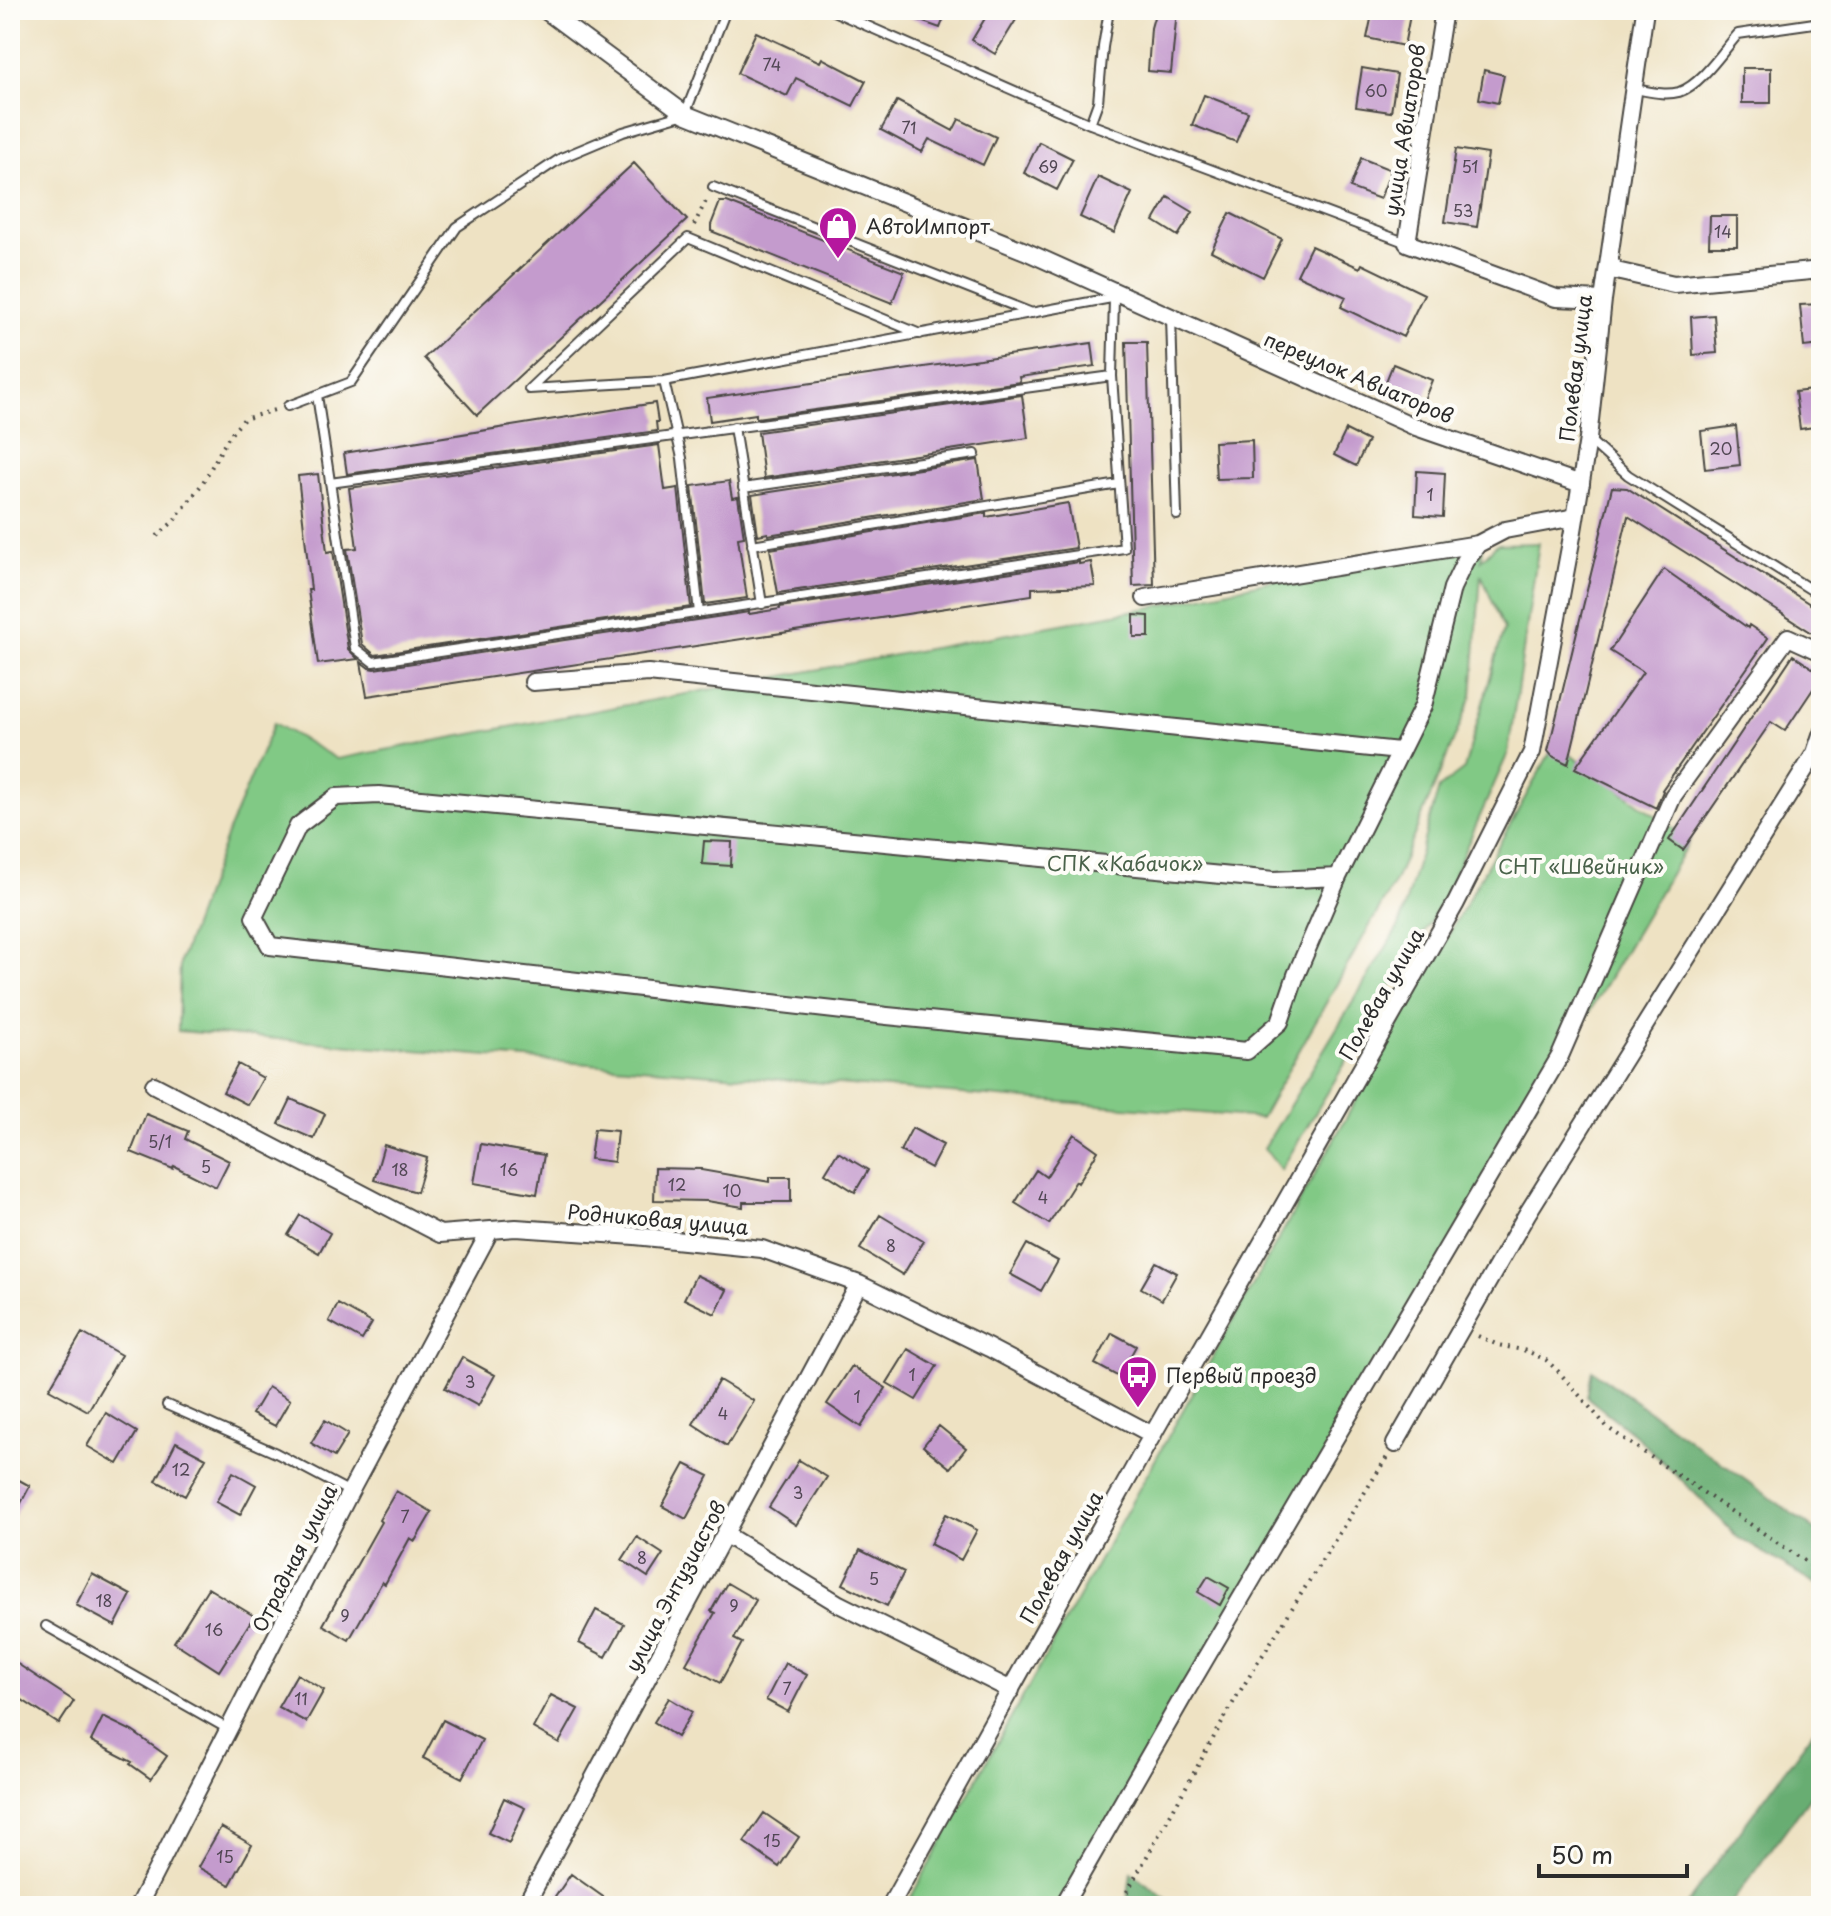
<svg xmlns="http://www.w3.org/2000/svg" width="1831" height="1916" viewBox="0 0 1831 1916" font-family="'Playpen Sans',sans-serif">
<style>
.green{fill:#81c985;stroke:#567a58;stroke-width:2}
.forest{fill:#68ad72;stroke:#4a6c4e;stroke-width:2}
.building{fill:#c49bcd}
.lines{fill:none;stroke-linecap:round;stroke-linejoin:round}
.lane-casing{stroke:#484642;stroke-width:12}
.street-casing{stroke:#484642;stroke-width:20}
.path{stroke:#484642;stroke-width:4;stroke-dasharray:2 6;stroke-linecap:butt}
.lane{stroke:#fff;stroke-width:8}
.street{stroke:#fff;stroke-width:16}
.labels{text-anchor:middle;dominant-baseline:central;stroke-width:8;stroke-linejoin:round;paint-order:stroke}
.number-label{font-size:16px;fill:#514754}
.street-label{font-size:20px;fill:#2b2b2b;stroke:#fdfcf7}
.poi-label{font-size:20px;fill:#2b2b2b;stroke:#fdfcf7;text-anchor:start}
.park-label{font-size:20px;fill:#49624a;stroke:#fdfcf7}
</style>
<rect width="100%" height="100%" fill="#fdfcf7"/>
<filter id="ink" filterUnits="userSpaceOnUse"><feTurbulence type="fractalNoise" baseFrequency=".0125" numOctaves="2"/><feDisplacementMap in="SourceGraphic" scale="16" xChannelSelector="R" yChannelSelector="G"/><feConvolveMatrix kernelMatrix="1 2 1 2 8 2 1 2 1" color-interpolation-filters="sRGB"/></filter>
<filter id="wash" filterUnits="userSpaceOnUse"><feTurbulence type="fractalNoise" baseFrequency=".006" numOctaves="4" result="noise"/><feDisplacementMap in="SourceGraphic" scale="32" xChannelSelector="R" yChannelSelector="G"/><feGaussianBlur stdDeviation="1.8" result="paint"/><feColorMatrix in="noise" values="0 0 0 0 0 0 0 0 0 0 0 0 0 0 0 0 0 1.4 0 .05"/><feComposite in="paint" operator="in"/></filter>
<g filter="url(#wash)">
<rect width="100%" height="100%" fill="#eee2c3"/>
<!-- green -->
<path class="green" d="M 1483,533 L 1481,560 L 1497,544 L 1539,543 L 1508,753 L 1442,902 L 1281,1170 L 1264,1148 L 1399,926 L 1439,788 L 1464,769 L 1504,629 L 1481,574 L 1472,696 L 1395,881 L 1261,1118 L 178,1031 L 180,962 L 229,829 L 274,723 L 337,759 L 1158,606 Z
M 1555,744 L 1690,840 L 1066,1906 L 906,1906 Z"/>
<!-- forest -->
<path class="forest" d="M 1592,1370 L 1821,1534 L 1821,1587 L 1737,1537 L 1713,1511 L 1634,1434 L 1587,1397 Z
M 1821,1721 L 1821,1782 L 1729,1906 L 1685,1906 Z
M 1131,1872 L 1176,1906 L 1127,1906 Z"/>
<g id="blocks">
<!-- building -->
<path class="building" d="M 896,10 L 947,10 L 940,28 L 895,12 Z
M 990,10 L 1022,10 L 995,54 L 972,40 Z
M 1156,10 L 1177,10 L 1171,73 L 1148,71 L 1151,28 Z
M 1373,10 L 1411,10 L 1404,46 L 1367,38 Z
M 756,32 L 820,62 L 822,58 L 866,81 L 853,106 L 796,78 L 787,96 L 737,73 Z
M 1362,68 L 1397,74 L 1391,112 L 1356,107 Z
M 1742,68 L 1771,68 L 1771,103 L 1742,103 Z
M 1484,70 L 1504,75 L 1498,103 L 1479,99 Z
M 1204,95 L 1248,112 L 1236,142 L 1192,125 Z
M 897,101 L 953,131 L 959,119 L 996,137 L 983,165 L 929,139 L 922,152 L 881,130 Z
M 1039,142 L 1073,159 L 1057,190 L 1024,173 Z
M 1456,149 L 1488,154 L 1477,227 L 1445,222 Z
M 1361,158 L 1391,170 L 1380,199 L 1350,188 Z
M 634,163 L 687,220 L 477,415 L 424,358 Z
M 1098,177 L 1132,193 L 1114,233 L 1080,217 Z
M 1168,197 L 1193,212 L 1178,236 L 1154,221 Z
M 720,202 L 727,202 L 904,272 L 892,303 L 711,231 L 711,225 Z
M 1230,213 L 1282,239 L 1263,277 L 1211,251 Z
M 1710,216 L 1737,216 L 1737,246 L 1709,246 Z
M 1311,246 L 1360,268 L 1362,264 L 1424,294 L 1403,337 L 1341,307 L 1346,297 L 1297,275 Z
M 1821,304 L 1821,345 L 1804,347 L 1800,305 Z
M 1714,315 L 1717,353 L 1693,355 L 1691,317 Z
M 1126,342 L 1147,342 L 1154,585 L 1133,586 Z
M 1092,343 L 1095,366 L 1019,377 L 1020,382 L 756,418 L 756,414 L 710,421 L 707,398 Z
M 1393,364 L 1432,380 L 1420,410 L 1381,394 Z
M 1821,389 L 1821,426 L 1800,429 L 1795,392 Z
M 1022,395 L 1028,438 L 764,478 L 758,432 Z
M 655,403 L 658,422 L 656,422 L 657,431 L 347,474 L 344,453 Z
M 1736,426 L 1740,465 L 1705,469 L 1701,431 Z
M 1346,430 L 1368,441 L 1356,466 L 1334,455 Z
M 1252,440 L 1253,478 L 1216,479 L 1214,442 Z
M 659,445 L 665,490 L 678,488 L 691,607 L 375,655 L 362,644 L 347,549 L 357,548 L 349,488 Z
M 978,460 L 984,499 L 768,535 L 768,533 L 758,535 L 752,495 Z
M 1417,471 L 1445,473 L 1443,517 L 1415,515 Z
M 318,474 L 327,552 L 333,551 L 348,649 L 358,659 L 318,664 L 308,590 L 311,590 L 298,476 Z
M 729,481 L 732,498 L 738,497 L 744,537 L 738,538 L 747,598 L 705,604 L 692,486 Z
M 1612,487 L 1627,488 L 1821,611 L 1821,622 L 1814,634 L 1628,516 L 1568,764 L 1552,756 L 1548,751 Z
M 1068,503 L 1076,548 L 778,593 L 770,549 L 986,513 L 986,517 Z
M 1079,562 L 1079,564 L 1091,562 L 1095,586 L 1032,588 L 1032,595 L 367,696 L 361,662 L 369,668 L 374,669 L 749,612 L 749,614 L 780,609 L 780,607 Z
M 1664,569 L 1748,628 L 1749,625 L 1768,638 L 1662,790 L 1663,791 L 1656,808 L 1575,768 L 1643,672 L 1610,651 Z
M 1134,615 L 1149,616 L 1149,637 L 1134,637 Z
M 1793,655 L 1821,674 L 1821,677 L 1785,731 L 1771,722 L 1683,850 L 1669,840 Z
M 704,841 L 732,842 L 731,866 L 702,864 Z
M 238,1064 L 263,1078 L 248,1105 L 223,1092 Z
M 291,1099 L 325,1114 L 314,1139 L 279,1124 Z
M 146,1114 L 188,1131 L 185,1139 L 229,1161 L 216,1187 L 174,1166 L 173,1169 L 131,1152 Z
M 912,1128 L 943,1145 L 931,1168 L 900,1151 Z
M 594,1129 L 617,1131 L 614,1162 L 590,1159 Z
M 1074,1134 L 1098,1151 L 1078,1183 L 1076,1181 L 1049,1224 L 1015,1203 L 1036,1170 L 1046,1177 Z
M 481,1144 L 544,1155 L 537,1194 L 474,1183 Z
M 384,1145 L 427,1158 L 417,1192 L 374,1180 Z
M 838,1152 L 868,1170 L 855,1192 L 825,1173 Z
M 655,1168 L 701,1169 L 701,1170 L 770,1182 L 770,1177 L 791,1177 L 791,1202 L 743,1202 L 743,1207 L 707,1201 L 654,1200 Z
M 300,1215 L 330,1233 L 319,1253 L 288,1235 Z
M 880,1215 L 923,1241 L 903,1275 L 860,1249 Z
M 1027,1244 L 1058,1261 L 1041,1291 L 1010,1274 Z
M 1156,1262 L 1177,1273 L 1162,1300 L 1141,1288 Z
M 696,1275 L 727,1290 L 715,1314 L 684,1299 Z
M 338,1304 L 372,1323 L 362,1340 L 329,1321 Z
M 82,1333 L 121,1355 L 88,1411 L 49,1389 Z
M 1112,1333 L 1136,1346 L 1119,1377 L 1095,1364 Z
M 908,1349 L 937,1366 L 916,1400 L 887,1383 Z
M 462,1357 L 495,1375 L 478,1406 L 445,1388 Z
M 852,1366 L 886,1388 L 861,1427 L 827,1404 Z
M 719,1380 L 754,1401 L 727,1446 L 693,1424 Z
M 268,1387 L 290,1400 L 275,1426 L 252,1414 Z
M 106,1413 L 137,1432 L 118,1464 L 87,1446 Z
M 325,1420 L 348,1434 L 334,1457 L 311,1443 Z
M 939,1426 L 966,1448 L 950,1468 L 923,1446 Z
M 176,1442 L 206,1458 L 185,1496 L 156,1481 Z
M 799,1460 L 827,1477 L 796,1525 L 769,1507 Z
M 685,1464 L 709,1476 L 686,1519 L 662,1506 Z
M 233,1472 L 256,1485 L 240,1515 L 216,1502 Z
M 10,1475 L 30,1486 L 10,1524 Z
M 396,1491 L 432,1512 L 415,1541 L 410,1538 L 385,1584 L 382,1582 L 349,1640 L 323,1625 L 381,1522 L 379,1520 Z
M 946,1514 L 977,1530 L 961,1560 L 930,1544 Z
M 637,1537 L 663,1554 L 648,1577 L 622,1560 Z
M 860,1550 L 904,1572 L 887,1606 L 843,1584 Z
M 92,1574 L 131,1595 L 115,1626 L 76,1605 Z
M 1208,1576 L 1229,1588 L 1220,1605 L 1198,1592 Z
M 727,1583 L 756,1600 L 734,1639 L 742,1643 L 720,1683 L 686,1664 L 715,1613 L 711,1611 Z
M 208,1588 L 254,1616 L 219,1671 L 174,1642 Z
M 596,1610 L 624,1624 L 606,1657 L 579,1643 Z
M 10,1659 L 74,1701 L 59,1724 L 10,1692 Z
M 785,1663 L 807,1675 L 788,1712 L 766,1700 Z
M 297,1674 L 324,1690 L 306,1722 L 278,1707 Z
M 551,1695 L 578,1709 L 559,1743 L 533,1728 Z
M 669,1698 L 692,1712 L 677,1737 L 654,1722 Z
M 103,1717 L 132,1731 L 167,1756 L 151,1779 L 130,1764 L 132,1762 L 91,1741 Z
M 443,1720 L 482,1740 L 462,1778 L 423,1758 Z
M 504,1798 L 525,1808 L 509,1843 L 488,1833 Z
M 764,1813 L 799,1837 L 779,1867 L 744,1842 Z
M 221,1827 L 252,1845 L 230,1885 L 198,1867 Z
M 571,1874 L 616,1906 L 549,1906 Z"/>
</g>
</g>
<g filter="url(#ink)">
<use href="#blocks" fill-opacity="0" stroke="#484642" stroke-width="2"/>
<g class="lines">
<!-- lane casing -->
<g class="lane-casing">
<path id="lane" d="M 831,10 L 1090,124
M 1109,10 L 1103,47 L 1098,102 L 1090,124 L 1407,243
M 1634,89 C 1648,91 1664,96 1679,92 C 1701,85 1723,51 1738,34 L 1821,22
M 713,187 L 1032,313
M 1171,317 L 1177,515
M 920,334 L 688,238 L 529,389 L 664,381 L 1117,297
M 664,381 L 682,458 L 699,613
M 317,395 L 355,648 L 373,662 L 1124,548 L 1112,376 L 1114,298
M 288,406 L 351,382 L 457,227 L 561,158 L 623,132 L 685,114 L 726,10
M 734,427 L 762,604
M 1588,439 L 1628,475 L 1821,596
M 330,483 L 1112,376
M 743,488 L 975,454
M 752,545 L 1119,484
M 167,1405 L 276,1453 L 350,1492
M 46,1626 L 228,1729"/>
</g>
<!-- street casing -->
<g class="street-casing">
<path id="street" d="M 545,10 L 685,114 L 1025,251 L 1413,426 L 1581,484
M 1444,10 L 1407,243 L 1556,298 L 1603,300
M 1609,261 L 1616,271 L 1674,284 L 1821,270
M 1145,598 L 1478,544
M 533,682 L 648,673 L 1399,751
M 1338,877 L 1274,880 L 379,795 L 336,797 L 298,826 L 254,917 L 270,946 L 887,1016 L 1247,1051 L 1280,1022 L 1296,975 L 1338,877 L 1423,706 L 1452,588 L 1465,561 L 1478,544 L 1505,530 L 1575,517
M 154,1085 L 440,1234 L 516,1228 L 635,1236 L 762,1249 L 859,1284 L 989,1348 L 1153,1435
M 1395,1444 L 1527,1214 L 1815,753 L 1821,735
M 726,1535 L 839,1604 L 1011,1690
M 138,1906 L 350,1492 L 490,1231
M 525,1906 L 859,1284
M 890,1906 L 1145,1448 L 1456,903 L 1532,752 L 1573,531 L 1588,439 L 1603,300 L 1645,10
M 1063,1906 L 1184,1695 L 1560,1056 L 1673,796 L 1788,637 L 1821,652"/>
</g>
<!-- path -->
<path class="path" d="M 694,225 L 708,197
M 157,536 L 174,521 L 202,484 L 229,436 L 244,419 L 278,409
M 1478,1336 L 1498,1345 L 1527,1351 L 1546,1360 L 1558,1371 L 1608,1428 L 1821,1572
M 1119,1906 L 1237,1696 L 1387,1457"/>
<!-- lane -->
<use href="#lane" class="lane"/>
<!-- street -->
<use href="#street" class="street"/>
</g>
</g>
<!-- icons -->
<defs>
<g id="shop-pin" transform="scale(2)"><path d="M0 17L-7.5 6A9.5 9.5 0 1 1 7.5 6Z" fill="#b5179e" stroke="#fdfcf7"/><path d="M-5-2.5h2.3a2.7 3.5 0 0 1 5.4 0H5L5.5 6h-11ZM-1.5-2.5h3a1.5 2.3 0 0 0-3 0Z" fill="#fff"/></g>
<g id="bus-pin" transform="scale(2)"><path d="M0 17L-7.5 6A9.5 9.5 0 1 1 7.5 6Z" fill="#b5179e" stroke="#fdfcf7"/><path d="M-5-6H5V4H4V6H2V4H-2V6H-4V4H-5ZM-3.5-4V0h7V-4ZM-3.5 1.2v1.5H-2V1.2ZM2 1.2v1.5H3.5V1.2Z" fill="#fff"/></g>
</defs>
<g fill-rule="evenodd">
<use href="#shop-pin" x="838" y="226"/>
<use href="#bus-pin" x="1138" y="1375"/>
</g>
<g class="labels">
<!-- number labels -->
<g class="number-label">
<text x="772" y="64">74</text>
<text x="1376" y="90">60</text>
<text x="909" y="127">71</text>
<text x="1048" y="166">69</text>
<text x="1470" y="166">51</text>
<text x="1463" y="210">53</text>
<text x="1723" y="231">14</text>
<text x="1721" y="448">20</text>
<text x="1430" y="494">1</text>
<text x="160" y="1141">5/1</text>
<text x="206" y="1166">5</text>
<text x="400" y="1169">18</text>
<text x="509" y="1169">16</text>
<text x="677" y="1184">12</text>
<text x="732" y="1190">10</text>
<text x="1043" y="1197">4</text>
<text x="891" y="1245">8</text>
<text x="912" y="1374">1</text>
<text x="470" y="1381">3</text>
<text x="857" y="1396">1</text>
<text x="723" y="1413">4</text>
<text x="181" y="1469">12</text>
<text x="798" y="1492">3</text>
<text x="405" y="1516">7</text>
<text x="642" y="1557">8</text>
<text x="874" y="1578">5</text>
<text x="104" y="1600">18</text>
<text x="734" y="1605">9</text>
<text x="345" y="1615">9</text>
<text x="214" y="1629">16</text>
<text x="787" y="1688">7</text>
<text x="301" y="1698">11</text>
<text x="772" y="1840">15</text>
<text x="225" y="1856">15</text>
</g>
<!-- street labels -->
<g class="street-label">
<text transform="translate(1404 130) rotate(-81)">улица Авиаторов</text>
<text transform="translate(1575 368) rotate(-83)">Полевая улица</text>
<text transform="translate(1359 377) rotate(23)">переулок Авиаторов</text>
<text transform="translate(1381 994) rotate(-60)">Полевая улица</text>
<text transform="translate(658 1219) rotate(5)">Родниковая улица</text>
<text transform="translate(1061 1557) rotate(-61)">Полевая улица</text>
<text transform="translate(294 1558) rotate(-63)">Отрадная улица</text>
<text transform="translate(675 1586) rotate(-62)">улица Энтузиастов</text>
</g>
<!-- poi labels -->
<g class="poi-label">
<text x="866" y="226">АвтоИмпорт</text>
<text x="1166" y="1375">Первый проезд</text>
</g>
<!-- park labels -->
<g class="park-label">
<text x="1125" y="863">СПК «Кабачок»</text>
<text x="1581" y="866">СНТ «Швейник»</text>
</g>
</g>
<!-- margin -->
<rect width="1831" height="1916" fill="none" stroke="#fdfcf7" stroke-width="40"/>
<!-- scale -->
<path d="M1539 1864v12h148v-12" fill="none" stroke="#2b2b2b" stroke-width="4"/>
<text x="1551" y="1864" font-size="24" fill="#2b2b2b" stroke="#fdfcf7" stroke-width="6" paint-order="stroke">50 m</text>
</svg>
